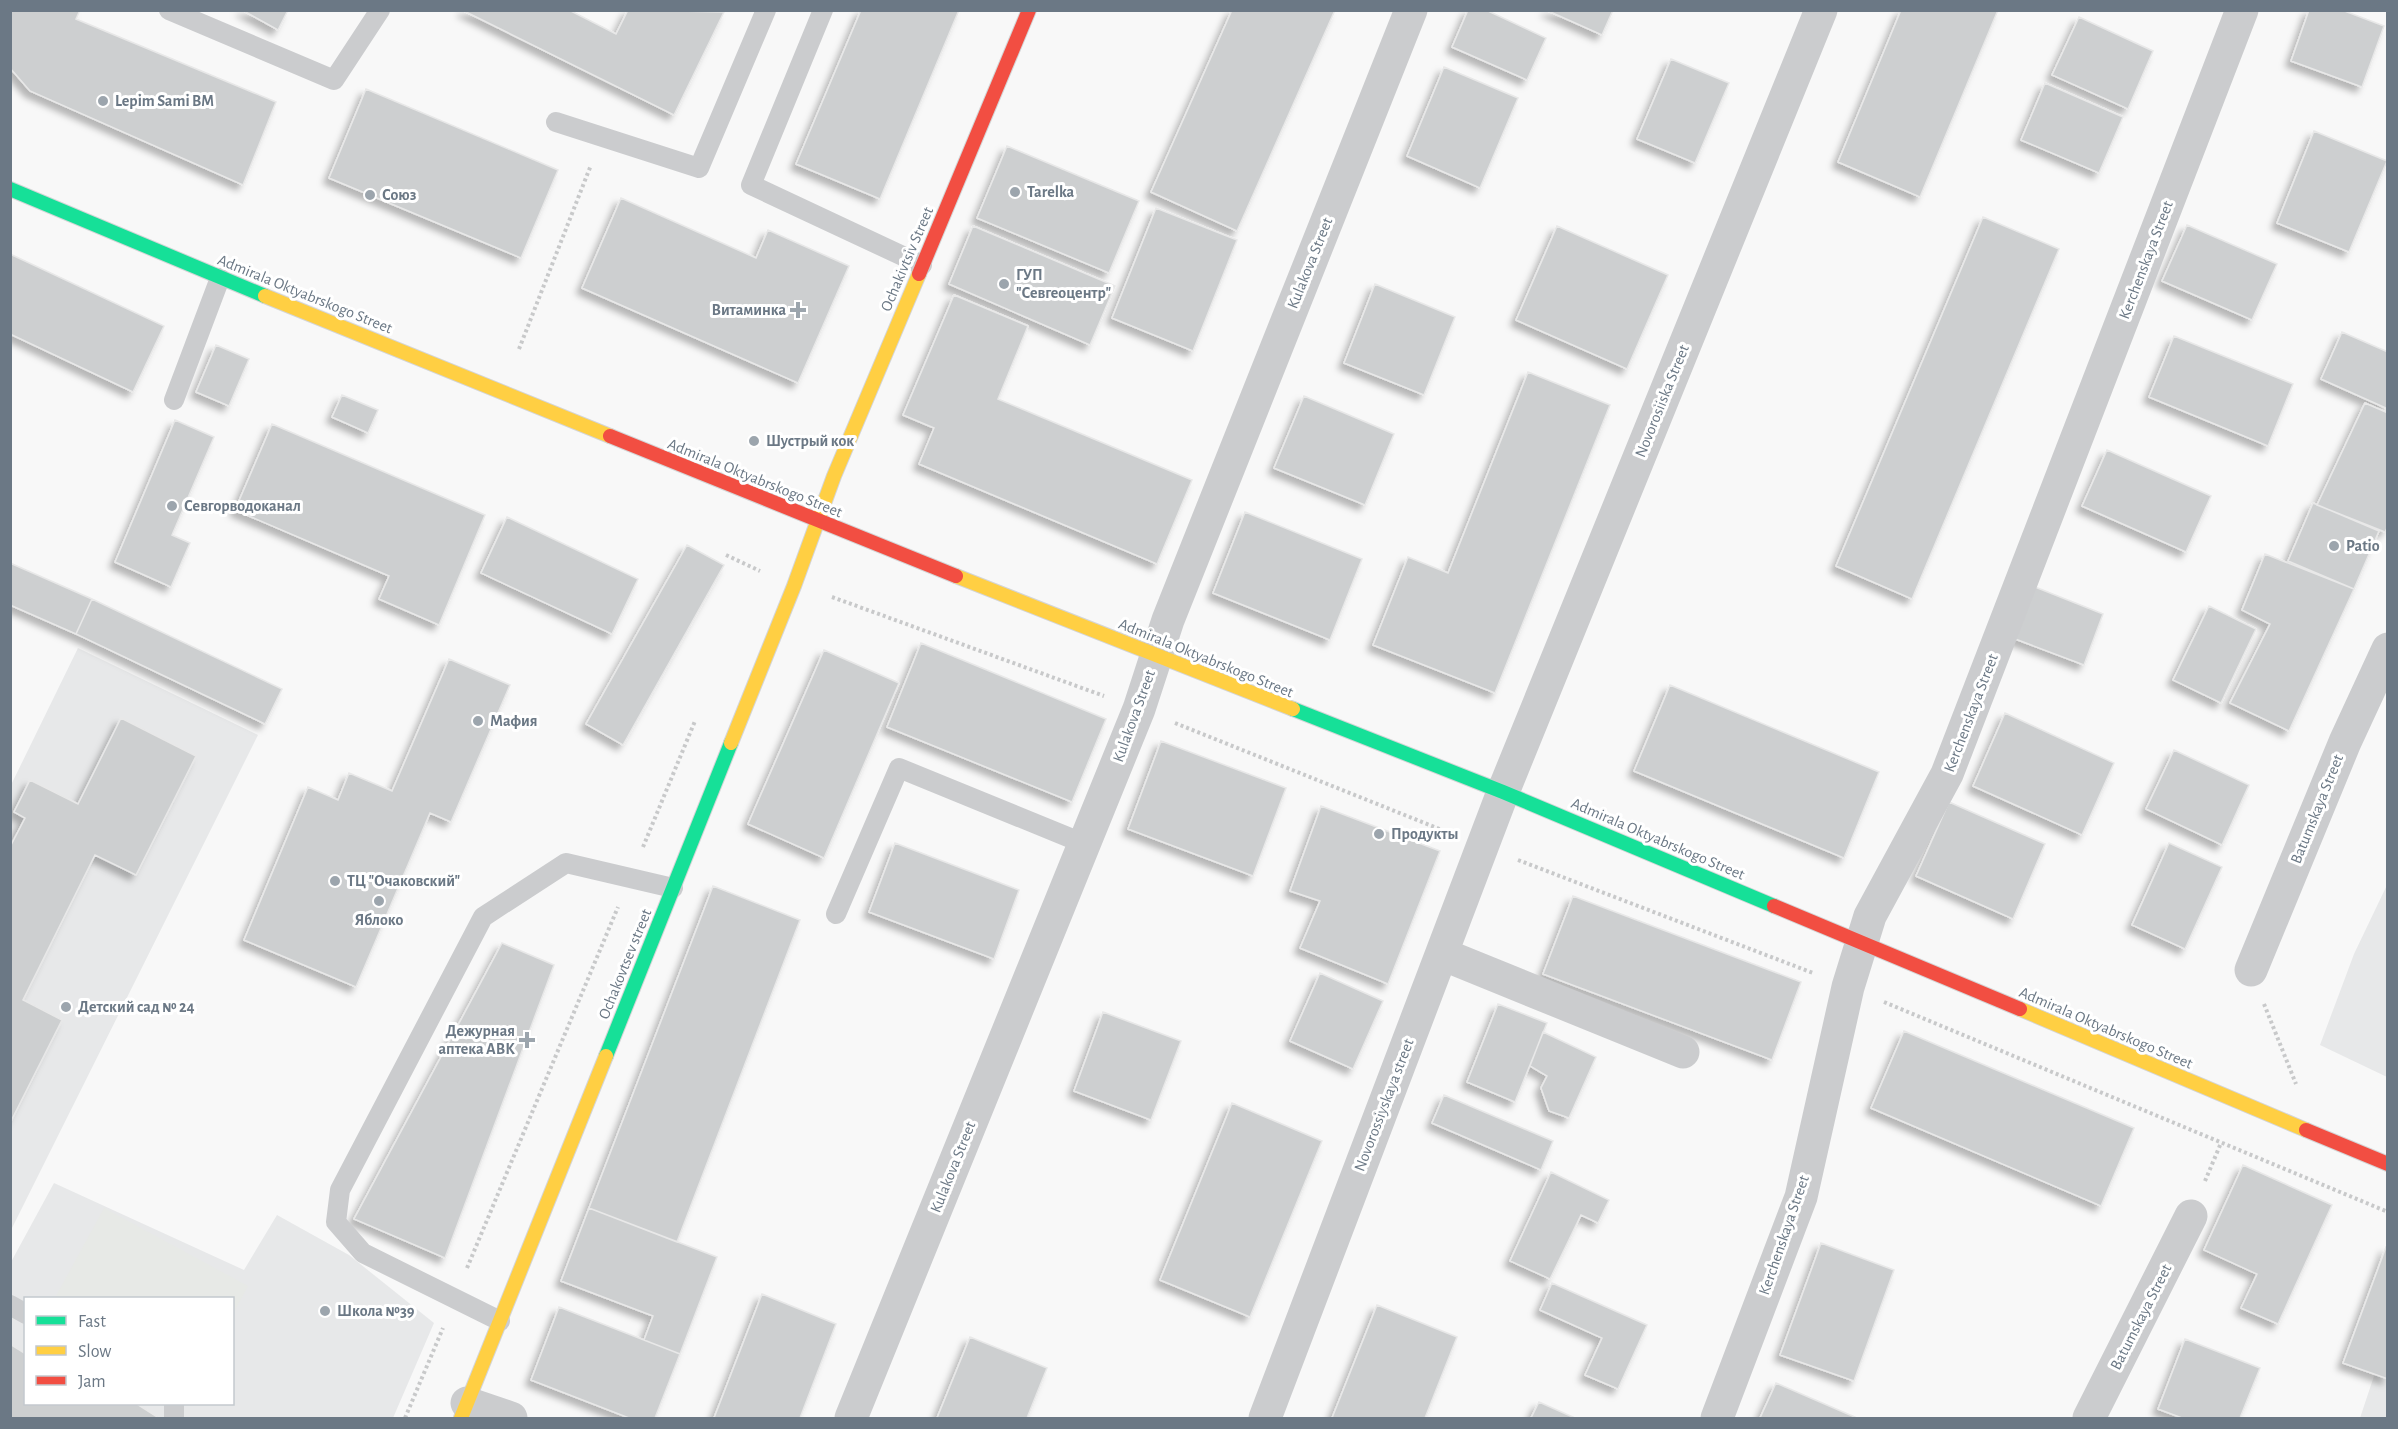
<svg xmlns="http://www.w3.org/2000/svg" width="2398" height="1429" viewBox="0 0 2398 1429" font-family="'Alegreya Sans',sans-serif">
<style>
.built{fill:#e7e8e9;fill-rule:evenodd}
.green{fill:#e7e9e6}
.building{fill:#cdcfd0;stroke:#e8e8e8;stroke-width:1.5;filter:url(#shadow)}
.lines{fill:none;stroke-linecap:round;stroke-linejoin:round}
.fast-casing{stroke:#d4d5d6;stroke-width:16}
.slow-casing{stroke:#d4d5d6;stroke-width:16}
.jam-casing{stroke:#d4d5d6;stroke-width:16}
.path{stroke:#c8c9ca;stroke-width:4;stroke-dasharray:3 3;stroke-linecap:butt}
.lane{stroke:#cbccce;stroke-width:20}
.street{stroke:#cbccce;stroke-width:33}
.fast{stroke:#16e098;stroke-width:14}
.slow{stroke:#ffcf43;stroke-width:14}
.jam{stroke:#f24e42;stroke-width:14}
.poi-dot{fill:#9ca5ad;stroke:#fff;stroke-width:2}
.labels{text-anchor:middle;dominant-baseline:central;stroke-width:6;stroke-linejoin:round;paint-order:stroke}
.poi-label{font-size:16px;font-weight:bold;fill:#6b7885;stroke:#fff;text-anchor:start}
.street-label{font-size:16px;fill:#6b7885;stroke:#fff}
</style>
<defs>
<filter id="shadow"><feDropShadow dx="-5.5" dy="5.5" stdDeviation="3" flood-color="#0004"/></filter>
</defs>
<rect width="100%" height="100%" fill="#f8f8f8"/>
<!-- built -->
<path class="built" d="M 78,648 L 258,735 L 11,1230 L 11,785 Z
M 2387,885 L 2387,1077 L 2320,1045 L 2354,954 Z
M 54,1183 L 244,1270 L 277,1215 L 349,1255 L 434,1323 L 393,1418 L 11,1418 L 11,1262 ZM 26,1298 L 232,1298 L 232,1404 L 26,1404 Z
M 2387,1337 L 2387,1418 L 2360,1418 Z"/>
<!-- green -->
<path class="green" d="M 104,1208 L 248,1286 L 233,1314 L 232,1298 L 55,1298 Z"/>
<!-- building -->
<path class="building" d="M 10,10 L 80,10 L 76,19 L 276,102 L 243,185 L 30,91 L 10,68 Z
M 242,10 L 288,10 L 278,30 Z
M 462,10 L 569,10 L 616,34 L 628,10 L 724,12 L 674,115 Z
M 861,10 L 959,10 L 880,199 L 796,164 Z
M 1232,10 L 1335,10 L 1237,231 L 1151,192 Z
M 1468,10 L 1486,10 L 1546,38 L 1527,80 L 1452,47 Z
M 1546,10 L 1613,10 L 1602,35 Z
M 1901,10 L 1998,10 L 1920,197 L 1838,162 Z
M 2309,10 L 2342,10 L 2384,26 L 2362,87 L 2291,61 Z
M 2079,17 L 2153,51 L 2128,109 L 2052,75 Z
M 1671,59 L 1729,83 L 1695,163 L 1637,139 Z
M 1444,67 L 1518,98 L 1480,188 L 1407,156 Z
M 2045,83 L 2123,117 L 2099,173 L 2021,140 Z
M 366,89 L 558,170 L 521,258 L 329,178 Z
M 2314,131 L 2387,161 L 2349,252 L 2277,223 Z
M 1007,146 L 1139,201 L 1109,273 L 977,218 Z
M 621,198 L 756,258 L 768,230 L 849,266 L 798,383 L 582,288 Z
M 1156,208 L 1237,240 L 1193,351 L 1112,318 Z
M 1983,217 L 2059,249 L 1912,599 L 1836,566 Z
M 2187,225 L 2277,264 L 2252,320 L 2162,281 Z
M 973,226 L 1115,286 L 1090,345 L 949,284 Z
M 1557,226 L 1668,275 L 1627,369 L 1516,320 Z
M 10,254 L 164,326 L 133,392 L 10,334 Z
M 1375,284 L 1455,317 L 1424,395 L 1344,363 Z
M 954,295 L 1028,326 L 998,399 L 1192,480 L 1157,564 L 919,464 L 934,428 L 903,415 Z
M 2342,332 L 2388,352 L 2388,409 L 2321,379 Z
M 2174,336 L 2293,384 L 2268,446 L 2149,397 Z
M 216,345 L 249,359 L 229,406 L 196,392 Z
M 1528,372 L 1610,405 L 1495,693 L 1373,645 L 1408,557 L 1448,573 Z
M 342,395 L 378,410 L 368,433 L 332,417 Z
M 1304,396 L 1394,434 L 1365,505 L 1274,468 Z
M 2365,403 L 2388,413 L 2388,526 L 2385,532 L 2317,505 Z
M 175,420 L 214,437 L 172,535 L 190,543 L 171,587 L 115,562 Z
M 272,424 L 485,515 L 439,625 L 379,599 L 389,576 L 235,510 Z
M 2107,450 L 2211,496 L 2186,552 L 2082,506 Z
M 2313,503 L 2379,531 L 2354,589 L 2288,561 Z
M 1245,512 L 1362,559 L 1330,640 L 1213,593 Z
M 507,517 L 638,579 L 612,634 L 481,573 Z
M 687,545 L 724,565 L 623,745 L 586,724 Z
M 2265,554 L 2354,589 L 2289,731 L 2230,703 L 2270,624 L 2242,610 Z
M 10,563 L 92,599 L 76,634 L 10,605 Z
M 2030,585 L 2103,614 L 2084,665 L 2010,637 Z
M 92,599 L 282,689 L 265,724 L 76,634 Z
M 2209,606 L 2256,629 L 2221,703 L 2173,680 Z
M 921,643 L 1106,719 L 1072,802 L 887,727 Z
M 824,650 L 899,683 L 824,858 L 748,824 Z
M 449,659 L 510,685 L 451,822 L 430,813 L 356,987 L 244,940 L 308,787 L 338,800 L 349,773 L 392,791 Z
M 1670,685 L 1879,772 L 1844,858 L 1634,771 Z
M 2005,713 L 2114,763 L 2082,835 L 1973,786 Z
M 121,718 L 196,756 L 136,875 L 95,855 L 23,1000 L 62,1020 L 10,1123 L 10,847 L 25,818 L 14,812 L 30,780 L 78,804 Z
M 1161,741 L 1286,788 L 1253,876 L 1128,829 Z
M 2174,750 L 2249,785 L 2222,845 L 2146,809 Z
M 1949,802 L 2045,844 L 2013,919 L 1916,876 Z
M 1321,806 L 1440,851 L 1388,984 L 1300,948 L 1320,901 L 1290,891 Z
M 895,843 L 1019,890 L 994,959 L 869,912 Z
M 2169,843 L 2222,867 L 2185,949 L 2132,925 Z
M 713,886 L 800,920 L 677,1242 L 589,1208 Z
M 1573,896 L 1801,982 L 1772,1060 L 1543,974 Z
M 502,943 L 554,965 L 445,1258 L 354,1219 Z
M 1320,973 L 1383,1001 L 1353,1069 L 1290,1041 Z
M 1498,1004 L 1547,1023 L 1515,1102 L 1467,1082 Z
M 1103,1012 L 1181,1041 L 1151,1120 L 1074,1091 Z
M 1904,1031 L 2134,1128 L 2101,1206 L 1871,1108 Z
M 1543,1032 L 1596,1057 L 1569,1118 L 1549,1111 L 1541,1088 L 1547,1076 L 1530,1066 Z
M 1444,1095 L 1553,1141 L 1541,1170 L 1432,1123 Z
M 1232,1103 L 1322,1141 L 1250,1317 L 1160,1280 Z
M 2243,1165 L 2332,1205 L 2278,1324 L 2241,1308 L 2257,1274 L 2204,1250 Z
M 1551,1172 L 1609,1200 L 1598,1223 L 1581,1215 L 1550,1279 L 1510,1261 Z
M 589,1208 L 717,1257 L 680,1354 L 644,1340 L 653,1316 L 561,1281 Z
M 1821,1243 L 1894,1270 L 1854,1381 L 1780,1355 Z
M 2386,1247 L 2388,1248 L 2388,1379 L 2343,1363 Z
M 1552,1283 L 1647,1325 L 1618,1389 L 1585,1375 L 1602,1338 L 1540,1310 Z
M 762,1294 L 836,1324 L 800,1418 L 714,1418 Z
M 1377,1305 L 1457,1337 L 1425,1418 L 1332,1418 Z
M 559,1307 L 680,1354 L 655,1418 L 629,1418 L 531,1380 Z
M 970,1337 L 1047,1368 L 1027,1418 L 937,1418 Z
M 2185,1339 L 2260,1368 L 2240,1418 L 2182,1418 L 2158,1409 Z
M 10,1344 L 26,1354 L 26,1404 L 137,1404 L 159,1418 L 10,1418 Z
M 1776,1383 L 1857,1418 L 1760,1418 Z
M 1539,1402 L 1575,1418 L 1531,1418 Z"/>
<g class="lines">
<!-- fast casing -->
<g class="fast-casing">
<path id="fast" d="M 10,189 L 265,296
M 1293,709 L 1503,792 L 1774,906
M 606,1056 L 731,743"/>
</g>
<!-- slow casing -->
<g class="slow-casing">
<path id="slow" d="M 265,296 L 610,436
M 956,576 L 1293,709
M 731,743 L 794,586 L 834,476 L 919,274
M 2020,1009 L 2306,1130
M 461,1418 L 606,1056"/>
</g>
<!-- jam casing -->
<g class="jam-casing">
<path id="jam" d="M 919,274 L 1029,10
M 610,436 L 956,576
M 1774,906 L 2020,1009
M 2306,1130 L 2388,1164"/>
</g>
<!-- path -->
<path class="path" d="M 519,349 L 591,165
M 726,555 L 760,571
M 832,597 L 1104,696
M 1175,723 L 1447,832
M 643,847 L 695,721
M 1518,860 L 1813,973
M 1884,1002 L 2388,1212
M 2264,1004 L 2296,1084
M 2205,1181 L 2221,1143
M 467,1268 L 618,907
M 405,1418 L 443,1328"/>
<!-- lane -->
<path class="lane" d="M 169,10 L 334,80 L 380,10
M 823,10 L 751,185 L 922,265
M 556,122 L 699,168 L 766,10
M 174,400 L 220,278
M 836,914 L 899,768 L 1085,844
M 10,1305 L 26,1314
M 500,1321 L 363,1253 L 336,1222 L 340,1190 L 483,917 L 566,863 L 673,888
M 174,1404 L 174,1418"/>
<!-- street -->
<path class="street" d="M 1442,954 L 1683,1052
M 2251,970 L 2345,742 L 2388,649
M 467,1403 L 511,1418
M 851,1418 L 1139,709 L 1168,620 L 1411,10
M 1265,1418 L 1503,792 L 1821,10
M 1717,1418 L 1801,1197 L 1848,987 L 1870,916 L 1947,774 L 2242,10
M 2089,1418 L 2191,1216"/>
<!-- fast -->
<use href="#fast" class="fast"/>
<!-- slow -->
<use href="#slow" class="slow"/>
<!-- jam -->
<use href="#jam" class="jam"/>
</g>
<!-- markers -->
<g class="poi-dot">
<circle cx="103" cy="101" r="6"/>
<circle cx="1015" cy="192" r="6"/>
<circle cx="370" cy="195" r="6"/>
<circle cx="1004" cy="284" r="6"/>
<path d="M795 301h6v6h6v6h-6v6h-6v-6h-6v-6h6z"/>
<circle cx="754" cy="441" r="6"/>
<circle cx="172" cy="506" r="6"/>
<circle cx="2334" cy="546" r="6"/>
<circle cx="478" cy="721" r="6"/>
<circle cx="1379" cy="834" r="6"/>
<circle cx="335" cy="881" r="6"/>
<circle cx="379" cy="901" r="6"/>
<circle cx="66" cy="1007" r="6"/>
<path d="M524 1031h6v6h6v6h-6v6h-6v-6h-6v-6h6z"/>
<circle cx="325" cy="1311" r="6"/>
</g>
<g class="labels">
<!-- poi labels -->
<g class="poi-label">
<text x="115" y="101">Lepim Sami BM</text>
<text x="1027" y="192">Tarelka</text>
<text x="382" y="195">Союз</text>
<text x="1016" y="275">ГУП<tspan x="1016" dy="18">"Севгеоцентр"</tspan></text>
<text x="786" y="310" text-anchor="end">Витаминка</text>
<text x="766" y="441">Шустрый кок</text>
<text x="184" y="506">Севгорводоканал</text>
<text x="2346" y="546">Patio</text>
<text x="490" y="721">Мафия</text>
<text x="1391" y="834">Продукты</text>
<text x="347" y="881">ТЦ "Очаковский"</text>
<text x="379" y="920" text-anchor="middle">Яблоко</text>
<text x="78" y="1007">Детский сад № 24</text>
<text x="515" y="1031" text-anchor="end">Дежурная<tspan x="515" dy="18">аптека АВК</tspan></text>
<text x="337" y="1311">Школа №39</text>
</g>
<!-- street labels -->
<g class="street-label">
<text transform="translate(907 259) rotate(-67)">Ochakivtsiv Street</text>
<text transform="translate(2146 260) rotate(-69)">Kerchenskaya Street</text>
<text transform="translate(1310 263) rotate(-68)">Kulakova Street</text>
<text transform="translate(305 294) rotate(22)">Admirala Oktyabrskogo Street</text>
<text transform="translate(1662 401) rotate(-68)">Novorosiiska Street</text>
<text transform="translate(755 478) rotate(22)">Admirala Oktyabrskogo Street</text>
<text transform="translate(1206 658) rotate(22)">Admirala Oktyabrskogo Street</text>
<text transform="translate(1971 713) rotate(-69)">Kerchenskaya Street</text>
<text transform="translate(1134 716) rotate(-70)">Kulakova Street</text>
<text transform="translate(2317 809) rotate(-68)">Batumskaya Street</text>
<text transform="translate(1658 839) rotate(23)">Admirala Oktyabrskogo Street</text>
<text transform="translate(625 964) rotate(-68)">Ochakovtsev street</text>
<text transform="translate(2106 1028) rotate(23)">Admirala Oktyabrskogo Street</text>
<text transform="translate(1384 1105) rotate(-69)">Novorossiyskaya street</text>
<text transform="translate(953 1167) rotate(-68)">Kulakova Street</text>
<text transform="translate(1784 1235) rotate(-71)">Kerchenskaya Street</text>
<text transform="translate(2141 1317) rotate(-63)">Batumskaya Street</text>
</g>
</g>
<!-- border -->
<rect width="2398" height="1429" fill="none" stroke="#6b7885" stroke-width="24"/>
<!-- legend -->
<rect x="24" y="1297" width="210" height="108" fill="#ffffff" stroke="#c4c9ce" stroke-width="1.5"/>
<rect x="36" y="1316" width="30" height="9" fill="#16e098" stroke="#c4c9ce" stroke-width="1.5"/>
<text x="78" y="1327" font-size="18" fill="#6b7885">Fast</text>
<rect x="36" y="1346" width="30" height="9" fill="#ffcf43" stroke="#c4c9ce" stroke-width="1.5"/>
<text x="78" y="1357" font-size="18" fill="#6b7885">Slow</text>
<rect x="36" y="1376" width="30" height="9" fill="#f24e42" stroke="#c4c9ce" stroke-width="1.5"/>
<text x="78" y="1387" font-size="18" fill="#6b7885">Jam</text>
</svg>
